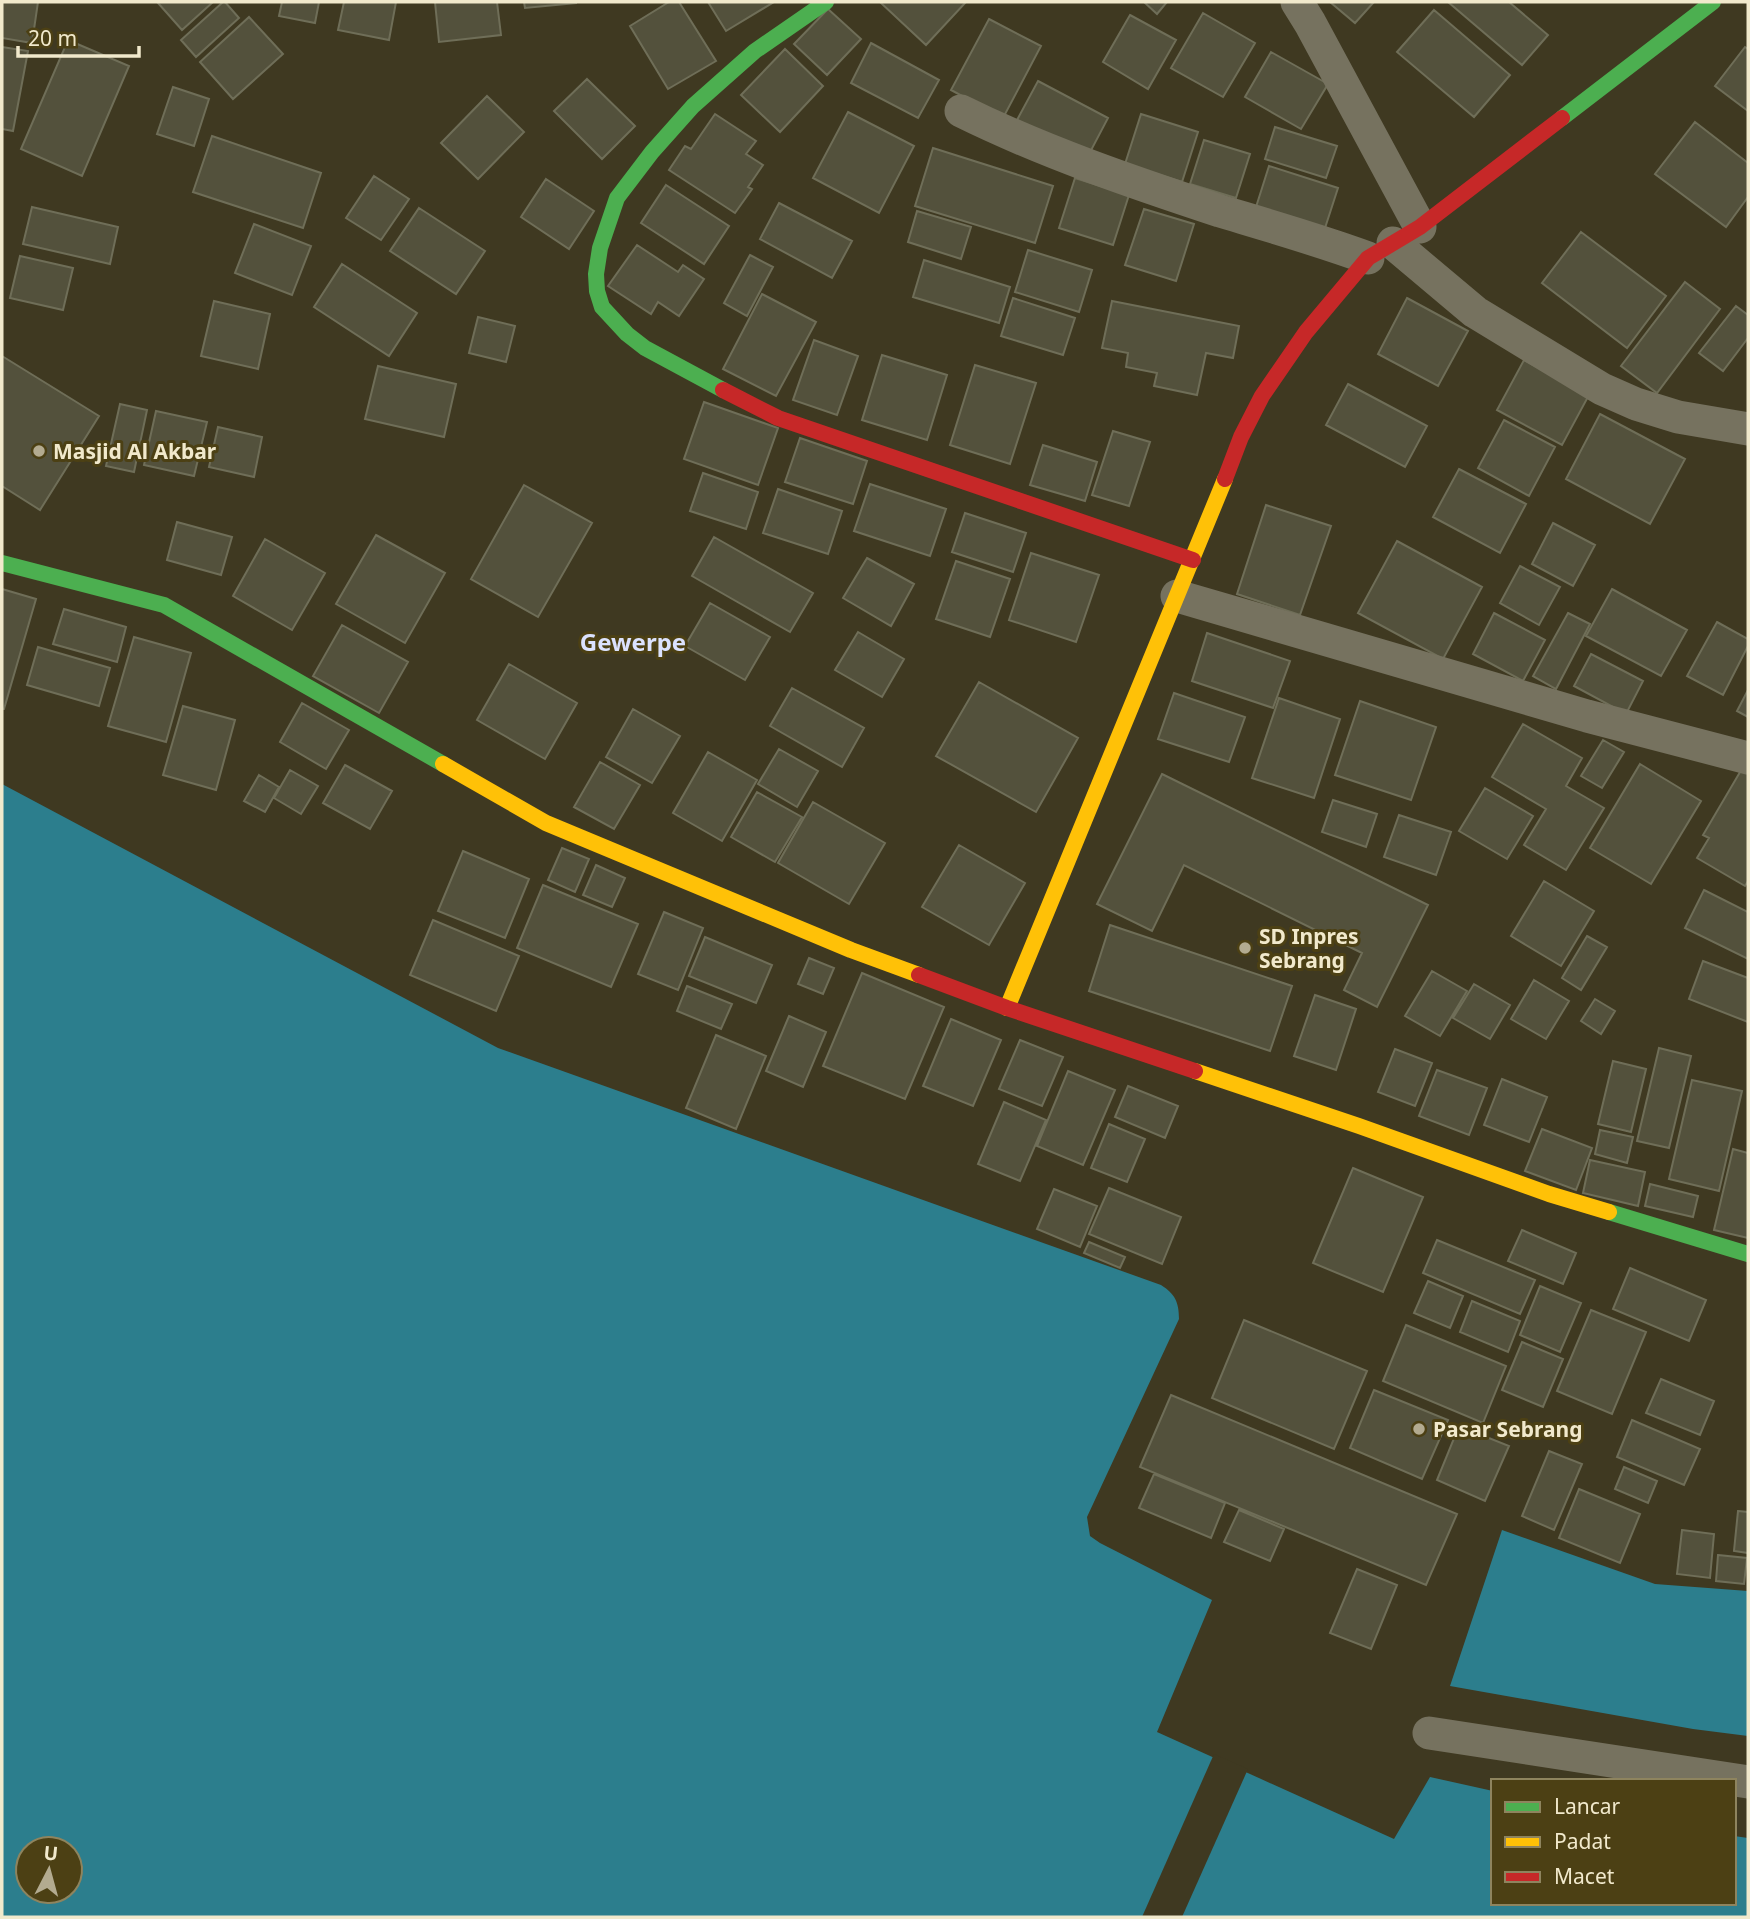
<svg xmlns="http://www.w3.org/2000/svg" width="1750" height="1919" viewBox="0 0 1750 1919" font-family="'Noto Sans',sans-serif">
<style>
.water{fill:#2c7e8d;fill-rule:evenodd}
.pier{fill:#3f3921}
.building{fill:#53513c;stroke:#6f6e58;stroke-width:2}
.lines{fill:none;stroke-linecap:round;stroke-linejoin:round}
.street{stroke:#76725f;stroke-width:33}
.fast{stroke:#4caf50;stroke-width:16}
.slow{stroke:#ffc107;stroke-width:16}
.jam{stroke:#c62828;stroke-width:16}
.poi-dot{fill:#b3ab90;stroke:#4c4014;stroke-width:2.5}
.labels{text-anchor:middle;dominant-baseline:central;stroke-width:6;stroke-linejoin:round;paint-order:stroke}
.poi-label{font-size:21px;font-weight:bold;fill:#f1e9cc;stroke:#4c4014;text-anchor:start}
.quarter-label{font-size:24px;font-weight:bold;fill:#dbe2fe;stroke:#4c4014}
</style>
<rect width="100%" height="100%" fill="#3f3921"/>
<!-- water -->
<path class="water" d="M 2,784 L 498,1048 L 1161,1285 C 1175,1294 1179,1302 1179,1319 L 1087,1517 L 1090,1536 L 1100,1543 L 1212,1600 L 1157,1732 L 1394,1839 L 1430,1777 L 1493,1791 L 1493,1903 L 1734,1903 L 1734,1836 L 1748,1838 L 1748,1917 L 2,1917 ZM 28,1849 L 70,1849 L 70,1891 L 28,1891 Z
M 1502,1530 L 1655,1584 L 1748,1591 L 1748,1736 L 1693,1729 L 1450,1686 Z"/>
<!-- pier -->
<path class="pier" d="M 1214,1754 L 1248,1769 L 1182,1917 L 1142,1917 Z"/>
<!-- building -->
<path class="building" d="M 2,2 L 38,2 L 32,43 L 2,38 Z
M 159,2 L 213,2 L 182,30 L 158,3 Z
M 223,2 L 225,2 L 239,18 L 196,57 L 181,40 Z
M 282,2 L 319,2 L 315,23 L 279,16 Z
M 344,2 L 396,2 L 389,40 L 338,30 Z
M 435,2 L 497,2 L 501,35 L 439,42 Z
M 524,2 L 576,2 L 576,3 L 525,8 Z
M 669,2 L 679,2 L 716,61 L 668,89 L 630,26 Z
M 708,2 L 774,2 L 726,31 Z
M 882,2 L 966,2 L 926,45 L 881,3 Z
M 1144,2 L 1167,2 L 1157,14 Z
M 1330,2 L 1374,2 L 1355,23 Z
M 1448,2 L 1509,2 L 1548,35 L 1522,65 Z
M 828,9 L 861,39 L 827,75 L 794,44 Z
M 1434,10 L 1510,75 L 1474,117 L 1397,52 Z
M 1203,13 L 1255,43 L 1223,97 L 1171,68 Z
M 1130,15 L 1176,40 L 1148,89 L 1103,62 Z
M 249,17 L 283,54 L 233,99 L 200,62 Z
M 989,19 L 1041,46 L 1003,118 L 951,90 Z
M 68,40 L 129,66 L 82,176 L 21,149 Z
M 871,43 L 939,80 L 918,118 L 851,83 Z
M 2,47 L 28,51 L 13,131 L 2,129 Z
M 1745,47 L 1748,49 L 1748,111 L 1715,86 Z
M 785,49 L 823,86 L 780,132 L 741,95 Z
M 1271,52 L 1328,84 L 1301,129 L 1245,97 Z
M 587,79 L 635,126 L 602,159 L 554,111 Z
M 1038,81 L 1108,118 L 1087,158 L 1017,120 Z
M 173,87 L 209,99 L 194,146 L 157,134 Z
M 487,96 L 524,132 L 478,179 L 441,143 Z
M 848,112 L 914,146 L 879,213 L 813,178 Z
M 715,114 L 756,141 L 746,154 L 763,165 L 748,187 L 752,189 L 735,213 L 669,170 L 685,146 L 691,149 Z
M 1141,114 L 1198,132 L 1182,182 L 1125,164 Z
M 1695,122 L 1748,163 L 1748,197 L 1726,227 L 1655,174 Z
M 1275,127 L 1337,146 L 1326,178 L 1265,159 Z
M 212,136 L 321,173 L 303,228 L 193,192 Z
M 1204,140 L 1250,154 L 1236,198 L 1190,184 Z
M 933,148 L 1053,186 L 1035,243 L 915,206 Z
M 1269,166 L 1338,188 L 1325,228 L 1256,207 Z
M 374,176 L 409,199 L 381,240 L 346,218 Z
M 1075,178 L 1129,195 L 1113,245 L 1059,228 Z
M 546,179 L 594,211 L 569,249 L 521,217 Z
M 666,185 L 729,226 L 704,264 L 641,223 Z
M 779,203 L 852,241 L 832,278 L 760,239 Z
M 32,207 L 118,227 L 110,264 L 23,244 Z
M 419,208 L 485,251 L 456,294 L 390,251 Z
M 1144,209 L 1194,224 L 1176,281 L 1125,265 Z
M 917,211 L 971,227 L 961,259 L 908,242 Z
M 254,224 L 311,246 L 292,295 L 235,273 Z
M 1581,232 L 1666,296 L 1627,348 L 1542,283 Z
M 637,245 L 678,272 L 683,265 L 704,279 L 679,316 L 658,302 L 651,314 L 608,286 Z
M 1028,250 L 1092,270 L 1079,312 L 1015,292 Z
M 750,255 L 773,267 L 747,316 L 724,303 Z
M 20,256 L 73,268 L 63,310 L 10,298 Z
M 924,260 L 1010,287 L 999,323 L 913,297 Z
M 342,264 L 417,313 L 389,356 L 314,307 Z
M 1685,282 L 1720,309 L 1657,393 L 1621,366 Z
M 762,294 L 816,322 L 776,396 L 723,369 Z
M 1013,298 L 1075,318 L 1063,355 L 1001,336 Z
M 1407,298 L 1468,331 L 1438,386 L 1378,354 Z
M 214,301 L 270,314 L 258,369 L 201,356 Z
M 1112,301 L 1239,326 L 1233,358 L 1206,353 L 1197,395 L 1154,386 L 1157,373 L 1126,367 L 1128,353 L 1102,348 Z
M 1736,306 L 1748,315 L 1748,338 L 1723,371 L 1699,353 Z
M 478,317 L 515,326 L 506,362 L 469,353 Z
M 814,340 L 858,356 L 837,415 L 793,400 Z
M 882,355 L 947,375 L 927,440 L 862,420 Z
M 2,356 L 99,416 L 40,510 L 2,486 Z
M 1524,360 L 1589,395 L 1562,445 L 1497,410 Z
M 975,365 L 1036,383 L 1010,464 L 950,445 Z
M 378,366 L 456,384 L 444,437 L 365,419 Z
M 1348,384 L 1427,426 L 1405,467 L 1326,425 Z
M 704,402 L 778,428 L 758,485 L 684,459 Z
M 120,404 L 147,410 L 134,472 L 106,466 Z
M 156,411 L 207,422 L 194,476 L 144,465 Z
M 1600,414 L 1685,459 L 1650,524 L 1566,479 Z
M 1504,420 L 1555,447 L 1529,496 L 1478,468 Z
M 218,427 L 262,437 L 254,477 L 209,467 Z
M 1113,431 L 1150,442 L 1129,506 L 1092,495 Z
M 800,438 L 867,461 L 853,504 L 785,482 Z
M 1043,445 L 1097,462 L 1085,501 L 1030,485 Z
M 1459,469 L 1526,504 L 1500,553 L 1433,517 Z
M 703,473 L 758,492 L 746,529 L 690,511 Z
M 870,484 L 946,509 L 930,556 L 854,531 Z
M 524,485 L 592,523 L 538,617 L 471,579 Z
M 778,489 L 842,511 L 828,554 L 763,533 Z
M 1266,505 L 1331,526 L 1300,615 L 1237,594 Z
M 965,513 L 1026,533 L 1013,572 L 952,552 Z
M 177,522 L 232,537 L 221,575 L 167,560 Z
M 1553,523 L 1595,545 L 1573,586 L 1532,564 Z
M 376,535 L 445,573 L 405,643 L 336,604 Z
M 714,537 L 813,593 L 790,632 L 692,576 Z
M 265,539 L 325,573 L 292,630 L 233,596 Z
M 1397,541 L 1482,587 L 1443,659 L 1358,613 Z
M 1031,553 L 1099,575 L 1076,642 L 1009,620 Z
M 867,558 L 914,584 L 891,626 L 843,598 Z
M 956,561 L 1010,579 L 990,637 L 936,619 Z
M 1520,566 L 1560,587 L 1539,625 L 1500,603 Z
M 2,589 L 36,599 L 4,709 L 2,709 Z
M 1612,589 L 1687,630 L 1661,676 L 1586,636 Z
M 710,603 L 770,637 L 745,680 L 685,646 Z
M 64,609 L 126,627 L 117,662 L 53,644 Z
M 1494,613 L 1545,640 L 1523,681 L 1473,654 Z
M 1568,613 L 1590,624 L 1556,689 L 1533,676 Z
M 1717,622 L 1748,639 L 1748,646 L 1723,695 L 1687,676 Z
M 342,625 L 408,662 L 379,713 L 313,676 Z
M 858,632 L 904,659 L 882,697 L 835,670 Z
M 1207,633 L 1290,661 L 1273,708 L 1192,681 Z
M 134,637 L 191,653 L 166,742 L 108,726 Z
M 38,647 L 110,668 L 99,706 L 27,685 Z
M 1591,654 L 1643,681 L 1626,714 L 1574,686 Z
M 509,664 L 577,703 L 545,759 L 477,720 Z
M 979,682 L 1078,738 L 1036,812 L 936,756 Z
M 792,688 L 864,728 L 842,767 L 770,726 Z
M 1748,690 L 1748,717 L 1737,711 Z
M 1174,693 L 1245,717 L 1229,762 L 1158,739 Z
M 1279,698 L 1340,719 L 1314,798 L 1252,778 Z
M 1360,701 L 1436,727 L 1411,800 L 1335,775 Z
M 302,703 L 349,730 L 326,769 L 280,742 Z
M 183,706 L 235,720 L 216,790 L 163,775 Z
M 633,709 L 680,736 L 652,783 L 606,757 Z
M 1523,724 L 1582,758 L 1566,786 L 1604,808 L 1566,870 L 1524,845 L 1546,809 L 1492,777 Z
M 1603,740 L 1624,752 L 1602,788 L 1581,776 Z
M 779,749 L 818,771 L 797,807 L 758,784 Z
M 708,752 L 757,780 L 722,841 L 673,813 Z
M 600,762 L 640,785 L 614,829 L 574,807 Z
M 1640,764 L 1701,801 L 1651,884 L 1590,848 Z
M 345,765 L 392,791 L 370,829 L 323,803 Z
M 1743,767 L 1748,769 L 1748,881 L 1745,886 L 1697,858 L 1709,838 L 1703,835 Z
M 290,770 L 318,786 L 301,814 L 274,798 Z
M 1162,774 L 1428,905 L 1377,1007 L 1344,990 L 1362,953 L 1184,865 L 1152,931 L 1097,904 Z
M 259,775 L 279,787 L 265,812 L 244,801 Z
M 1485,788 L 1533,816 L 1507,859 L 1459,831 Z
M 757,792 L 802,817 L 775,862 L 731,837 Z
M 1333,800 L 1377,814 L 1366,847 L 1322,832 Z
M 813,802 L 885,843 L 849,904 L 778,863 Z
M 1399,815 L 1451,832 L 1436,875 L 1384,857 Z
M 959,845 L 1025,883 L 989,945 L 922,907 Z
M 562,848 L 589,859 L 575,892 L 548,880 Z
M 463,851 L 529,879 L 505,938 L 438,911 Z
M 596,865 L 625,878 L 612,907 L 583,895 Z
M 1544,881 L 1594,911 L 1561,966 L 1511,936 Z
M 543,885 L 638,924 L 611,987 L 517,948 Z
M 1704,890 L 1748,912 L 1748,959 L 1685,928 Z
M 664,912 L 703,928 L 678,990 L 638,974 Z
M 433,920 L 519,956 L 496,1011 L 410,975 Z
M 1110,925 L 1292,986 L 1270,1051 L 1089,991 Z
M 1587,936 L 1607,947 L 1581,990 L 1562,978 Z
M 705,937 L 772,965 L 756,1003 L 689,976 Z
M 809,958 L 834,968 L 823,994 L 798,984 Z
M 1703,961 L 1748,978 L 1748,1022 L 1689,999 Z
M 1432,971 L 1467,991 L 1440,1036 L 1405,1016 Z
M 862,973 L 944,1007 L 905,1099 L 823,1066 Z
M 1534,980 L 1569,1001 L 1546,1039 L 1511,1019 Z
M 1474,984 L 1510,1005 L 1490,1039 L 1453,1018 Z
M 687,986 L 732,1004 L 721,1029 L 677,1011 Z
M 1315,995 L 1356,1009 L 1336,1070 L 1294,1056 Z
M 1595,999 L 1615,1011 L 1601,1034 L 1581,1021 Z
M 789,1016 L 826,1032 L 803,1087 L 766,1071 Z
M 951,1019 L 1001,1040 L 973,1106 L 923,1086 Z
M 716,1035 L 766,1056 L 736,1129 L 686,1108 Z
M 1020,1040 L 1063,1057 L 1042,1106 L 999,1089 Z
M 1659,1048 L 1691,1056 L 1669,1148 L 1637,1141 Z
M 1395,1049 L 1432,1063 L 1415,1106 L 1378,1092 Z
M 1613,1061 L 1646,1069 L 1631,1132 L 1598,1124 Z
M 1437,1070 L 1487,1088 L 1469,1135 L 1419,1116 Z
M 1068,1071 L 1115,1090 L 1083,1165 L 1037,1146 Z
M 1502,1079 L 1547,1097 L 1529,1142 L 1484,1125 Z
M 1692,1080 L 1742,1091 L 1719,1191 L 1669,1179 Z
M 1128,1086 L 1178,1106 L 1165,1138 L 1115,1117 Z
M 1004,1102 L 1046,1120 L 1020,1181 L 978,1164 Z
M 1109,1124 L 1145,1139 L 1127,1182 L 1091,1168 Z
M 1542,1129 L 1592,1148 L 1576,1190 L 1525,1171 Z
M 1600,1130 L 1633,1137 L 1627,1163 L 1595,1154 Z
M 1733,1149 L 1748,1153 L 1748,1238 L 1714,1230 Z
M 1590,1160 L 1645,1172 L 1638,1206 L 1583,1193 Z
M 1353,1168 L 1423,1197 L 1383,1292 L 1313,1263 Z
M 1650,1184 L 1698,1196 L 1693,1217 L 1645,1206 Z
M 1109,1188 L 1181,1217 L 1162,1264 L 1089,1234 Z
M 1054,1189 L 1097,1206 L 1080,1247 L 1037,1229 Z
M 1522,1230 L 1576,1253 L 1563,1284 L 1508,1261 Z
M 1437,1240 L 1535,1280 L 1520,1314 L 1423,1273 Z
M 1089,1242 L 1125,1257 L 1120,1268 L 1084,1253 Z
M 1630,1268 L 1706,1300 L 1689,1341 L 1613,1309 Z
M 1428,1281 L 1463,1296 L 1450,1328 L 1414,1313 Z
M 1540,1286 L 1581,1303 L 1560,1352 L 1520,1335 Z
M 1472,1301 L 1520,1321 L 1508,1352 L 1460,1332 Z
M 1591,1310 L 1646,1332 L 1612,1414 L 1557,1391 Z
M 1244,1320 L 1367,1371 L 1334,1449 L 1212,1398 Z
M 1406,1325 L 1506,1366 L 1483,1423 L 1383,1381 Z
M 1522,1342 L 1563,1359 L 1543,1407 L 1502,1390 Z
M 1661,1379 L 1714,1401 L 1700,1435 L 1646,1413 Z
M 1374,1390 L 1448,1420 L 1422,1479 L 1350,1448 Z
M 1171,1395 L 1457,1514 L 1426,1585 L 1140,1467 Z
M 1632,1420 L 1700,1449 L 1684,1485 L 1617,1457 Z
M 1459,1426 L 1509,1446 L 1485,1501 L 1437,1480 Z
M 1549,1451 L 1582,1464 L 1554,1530 L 1522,1516 Z
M 1624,1467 L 1657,1481 L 1648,1503 L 1615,1489 Z
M 1154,1474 L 1225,1503 L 1211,1538 L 1139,1508 Z
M 1579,1489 L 1640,1514 L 1620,1563 L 1559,1538 Z
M 1239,1510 L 1284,1529 L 1270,1561 L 1224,1542 Z
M 1738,1511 L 1748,1512 L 1748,1553 L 1734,1551 Z
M 1682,1530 L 1714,1534 L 1710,1578 L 1677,1574 Z
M 1718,1555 L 1747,1558 L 1744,1584 L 1716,1581 Z
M 1357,1569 L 1397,1585 L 1371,1649 L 1330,1633 Z"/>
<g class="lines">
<!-- street -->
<path class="street" d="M 1297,2 L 1310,23 L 1420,227
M 961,111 C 1044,152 1132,182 1220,211 C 1270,226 1319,240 1368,258
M 1393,243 L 1475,312 L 1602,389 L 1636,404 L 1678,417 L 1748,429
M 1177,596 L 1587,716 L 1748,758
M 1429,1733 L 1748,1782"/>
<!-- fast -->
<path class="fast" d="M 1562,118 L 1713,2
M 723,390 L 645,348 L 627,334 L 602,307 L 597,291 L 596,274 L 600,248 L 617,198 L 652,152 L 693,106 L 755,51 L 826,2
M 2,563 L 164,605 L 443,764
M 1609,1212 L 1748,1254"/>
<!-- slow -->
<path class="slow" d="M 443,764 L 546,823 L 851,950 L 919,975
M 1007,1008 L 1225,479
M 1195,1071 L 1359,1126 L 1549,1194 L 1609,1212"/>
<!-- jam -->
<path class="jam" d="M 723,390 L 778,418 L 1193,560
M 1225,479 L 1241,437 L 1262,396 L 1306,332 L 1368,258 L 1420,227 L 1562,118
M 919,975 L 1007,1008 L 1195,1071"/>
</g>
<!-- markers -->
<g class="poi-dot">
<circle cx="39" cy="451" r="7"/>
<circle cx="1245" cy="948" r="7"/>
<circle cx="1419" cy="1429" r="7"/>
</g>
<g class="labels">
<!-- poi labels -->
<g class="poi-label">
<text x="53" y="451">Masjid Al Akbar</text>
<text x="1259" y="936">SD Inpres<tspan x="1259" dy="24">Sebrang</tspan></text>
<text x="1433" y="1429">Pasar Sebrang</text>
</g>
<!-- quarter labels -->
<g class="quarter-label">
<text x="633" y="641">Gewerpe</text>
</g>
</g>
<!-- border -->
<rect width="1750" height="1919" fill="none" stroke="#f1e9cc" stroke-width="7"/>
<!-- legend -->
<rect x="1491" y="1779" width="245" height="126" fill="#4c4014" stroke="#8e845e" stroke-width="2"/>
<rect x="1505" y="1802" width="35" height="10" fill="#4caf50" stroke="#8e845e" stroke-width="2"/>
<text x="1554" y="1814" font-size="21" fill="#f1e9cc">Lancar</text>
<rect x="1505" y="1837" width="35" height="10" fill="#ffc107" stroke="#8e845e" stroke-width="2"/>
<text x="1554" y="1849" font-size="21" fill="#f1e9cc">Padat</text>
<rect x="1505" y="1872" width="35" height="10" fill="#c62828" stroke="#8e845e" stroke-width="2"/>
<text x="1554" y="1884" font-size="21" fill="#f1e9cc">Macet</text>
<!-- north arrow -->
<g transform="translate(49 1870) rotate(6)"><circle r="33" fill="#4c4014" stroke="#8e845e" stroke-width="2"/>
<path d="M0-5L12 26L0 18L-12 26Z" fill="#b3ab90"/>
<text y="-10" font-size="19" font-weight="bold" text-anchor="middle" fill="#f1e9cc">U</text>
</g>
<!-- scale -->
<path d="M18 46v10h121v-10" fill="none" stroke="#f1e9cc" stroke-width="3.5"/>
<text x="28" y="46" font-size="21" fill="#f1e9cc" stroke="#4c4014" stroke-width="5" paint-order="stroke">20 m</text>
</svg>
